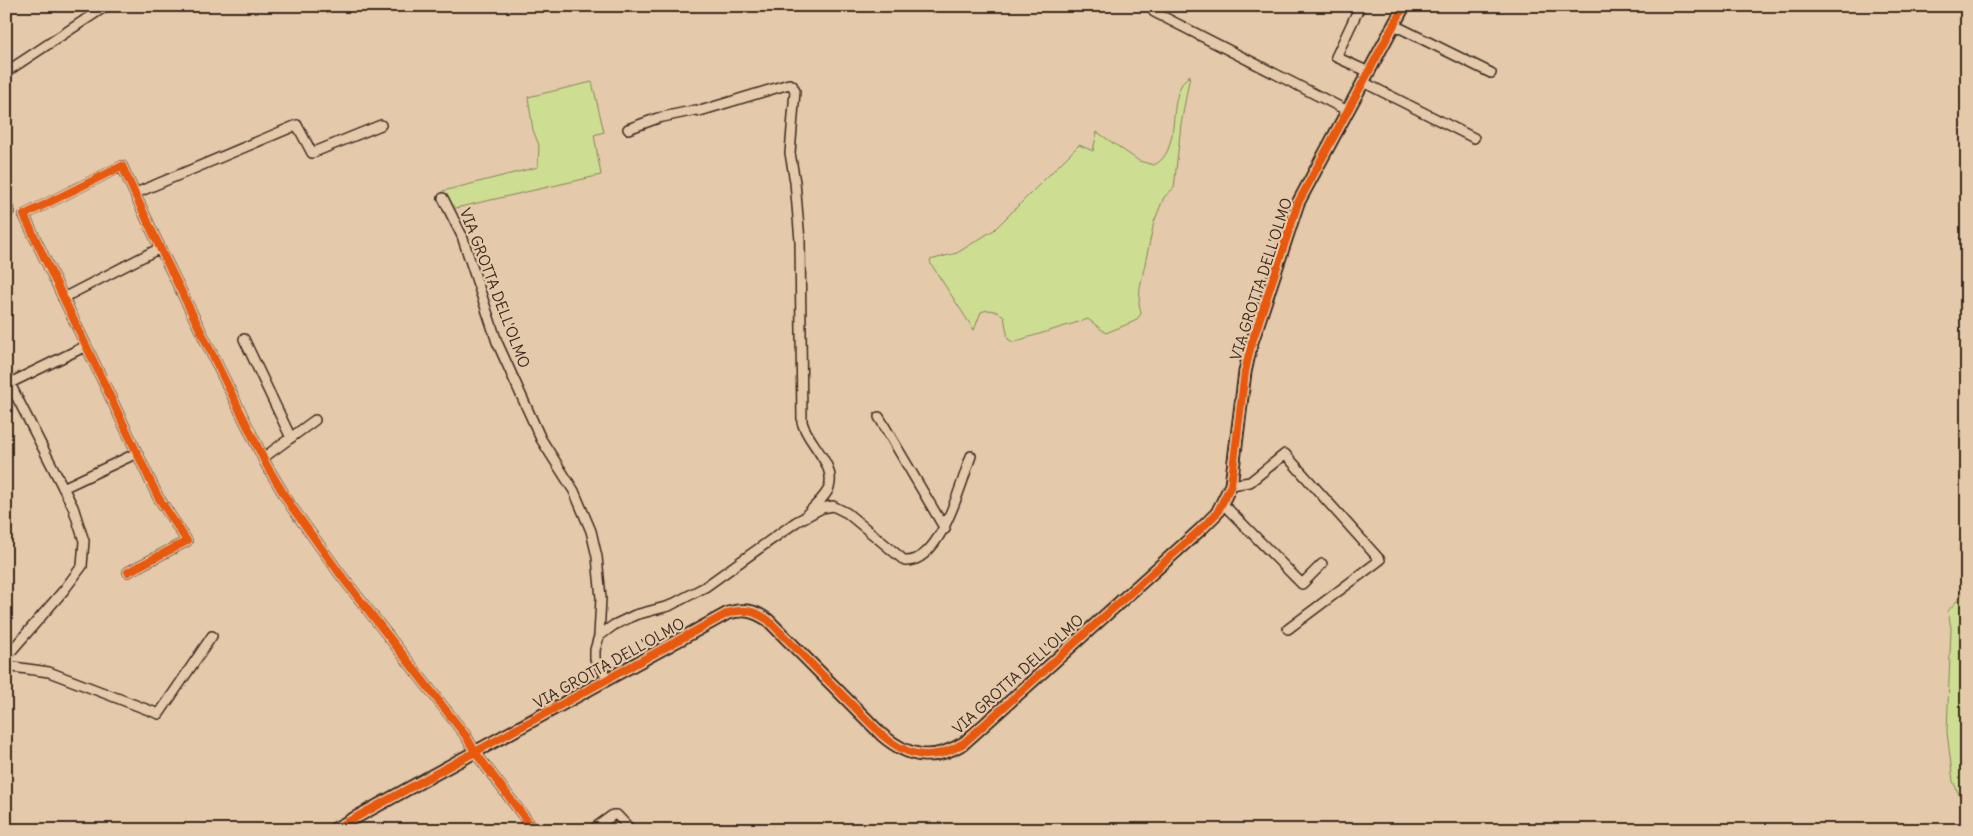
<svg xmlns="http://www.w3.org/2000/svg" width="1973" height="836" viewBox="0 0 1973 836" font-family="Delius,sans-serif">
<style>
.green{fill:#cdde92;stroke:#848458}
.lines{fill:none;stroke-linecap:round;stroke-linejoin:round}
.minor-casing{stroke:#3b2a1e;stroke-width:12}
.tertiary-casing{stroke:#3b2a1e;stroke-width:15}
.minor{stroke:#e4c9ab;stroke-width:9}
.tertiary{stroke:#e4c9ab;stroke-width:11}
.cycleway-casing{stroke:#e4c9ab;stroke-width:11}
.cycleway{stroke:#e8590c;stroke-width:8}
.labels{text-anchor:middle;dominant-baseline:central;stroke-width:4.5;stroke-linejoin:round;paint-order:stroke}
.street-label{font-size:15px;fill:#3b2a1e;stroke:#e4c9ab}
</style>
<rect width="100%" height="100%" fill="#e4c9ab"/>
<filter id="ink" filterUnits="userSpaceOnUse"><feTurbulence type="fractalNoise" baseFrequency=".02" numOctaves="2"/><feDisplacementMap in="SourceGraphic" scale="10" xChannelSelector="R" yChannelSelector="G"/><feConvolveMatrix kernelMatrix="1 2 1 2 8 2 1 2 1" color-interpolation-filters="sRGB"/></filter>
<g filter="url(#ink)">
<!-- green -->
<path class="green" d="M 1190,75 L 1181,124 L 1174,188 L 1164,197 L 1154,222 L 1140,287 L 1139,303 L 1141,314 L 1135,321 L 1106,333 L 1088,319 L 1013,342 L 1008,339 L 1004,316 C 996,311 990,308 981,312 L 974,330 L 931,264 L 930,260 L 957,253 L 994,230 L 1079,145 L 1093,151 L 1097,132 L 1139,161 L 1154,165 C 1181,152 1168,106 1182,84 C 1184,80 1187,78 1190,75 Z
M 592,82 L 604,132 L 594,135 L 601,175 L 451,209 L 443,191 L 538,167 L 539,145 L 533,130 L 528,97 Z
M 1967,589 L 1967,813 L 1953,781 L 1947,732 L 1951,628 L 1948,611 Z"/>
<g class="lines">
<!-- minor casing -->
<g class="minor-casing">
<path id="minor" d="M 1360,6 L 1336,57 L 1369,72
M 1154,12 L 1348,111
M 1394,25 L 1491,73
M 6,72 L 106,6
M 1363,82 L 1474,138
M 628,129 L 658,118 L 696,110 L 700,111 L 789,84 L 792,85 L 795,91 L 790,153 L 795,182 L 800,241 L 802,422 C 807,443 839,466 828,490 C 823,499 814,507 807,514
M 136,193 L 297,125 L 312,153 L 381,125
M 443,198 L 462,236 L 497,342 L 541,439 L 574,491 L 591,531 L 597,557 L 601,598 L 599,636 L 595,650 L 595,659 L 608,679
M 6,205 L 9,211
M 63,298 L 160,248
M 244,339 L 291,438
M 6,376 L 73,507 L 84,541 L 82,566 L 64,590 L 6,657
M 10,383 L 86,346
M 879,417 L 945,529
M 263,458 L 315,420
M 1231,485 L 1250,482 L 1285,454 L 1380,560 L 1288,629
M 63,488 L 137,453
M 1223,504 L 1302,584 L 1322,564
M 128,572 L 187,541 L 158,497 L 24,215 L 122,166 L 160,248 L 267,466 L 291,506 L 340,574 L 466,736 L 475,752 L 534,830
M 599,636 L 614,625 L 635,615 L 669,606 L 705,587 L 796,522 L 822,508 L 833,506 L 847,513 L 905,561 C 941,563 961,483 971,456
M 6,666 L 49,672 L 159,714 L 212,636
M 592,830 L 613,815 L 617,815 L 631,830"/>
</g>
<!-- tertiary casing -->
<g class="tertiary-casing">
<path id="tertiary" d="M 333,830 L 728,613 C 745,609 753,610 768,620 L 882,735 C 909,758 933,762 964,743 L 1201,529 L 1217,513 L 1231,485 L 1245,372 L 1251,345 L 1298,203 L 1404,6"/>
</g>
<!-- minor -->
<use href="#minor" class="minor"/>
<!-- tertiary -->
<use href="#tertiary" class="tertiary"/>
<!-- cycleway casing -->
<g class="cycleway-casing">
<path id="cycleway" d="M 128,572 L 187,541 L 158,497 L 24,215 L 122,166 L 160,248 L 267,466 L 291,506 L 340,574 L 466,736 L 475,752 L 534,830
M 333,830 L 728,613 C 745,609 753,610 768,620 L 882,735 C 909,758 933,762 964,743 L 1201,529 L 1217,513 L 1231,485 L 1245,372 L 1251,345 L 1298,203 L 1404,6"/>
</g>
<!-- cycleway -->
<use href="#cycleway" class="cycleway"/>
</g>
</g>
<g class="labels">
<!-- street labels -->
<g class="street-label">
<text transform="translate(1261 279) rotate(-72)">VIA GROTTA DELL'OLMO</text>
<text transform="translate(495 288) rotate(69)">VIA GROTTA DELL'OLMO</text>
<text transform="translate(609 663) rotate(-29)">VIA GROTTA DELL'OLMO</text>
<text transform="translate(1018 674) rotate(-42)">VIA GROTTA DELL'OLMO</text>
</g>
</g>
<!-- margin -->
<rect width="1973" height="836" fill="none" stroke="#e4c9ab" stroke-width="25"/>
<rect x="12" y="12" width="1948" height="811" fill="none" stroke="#3b2a1e" stroke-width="2" filter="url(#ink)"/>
</svg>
